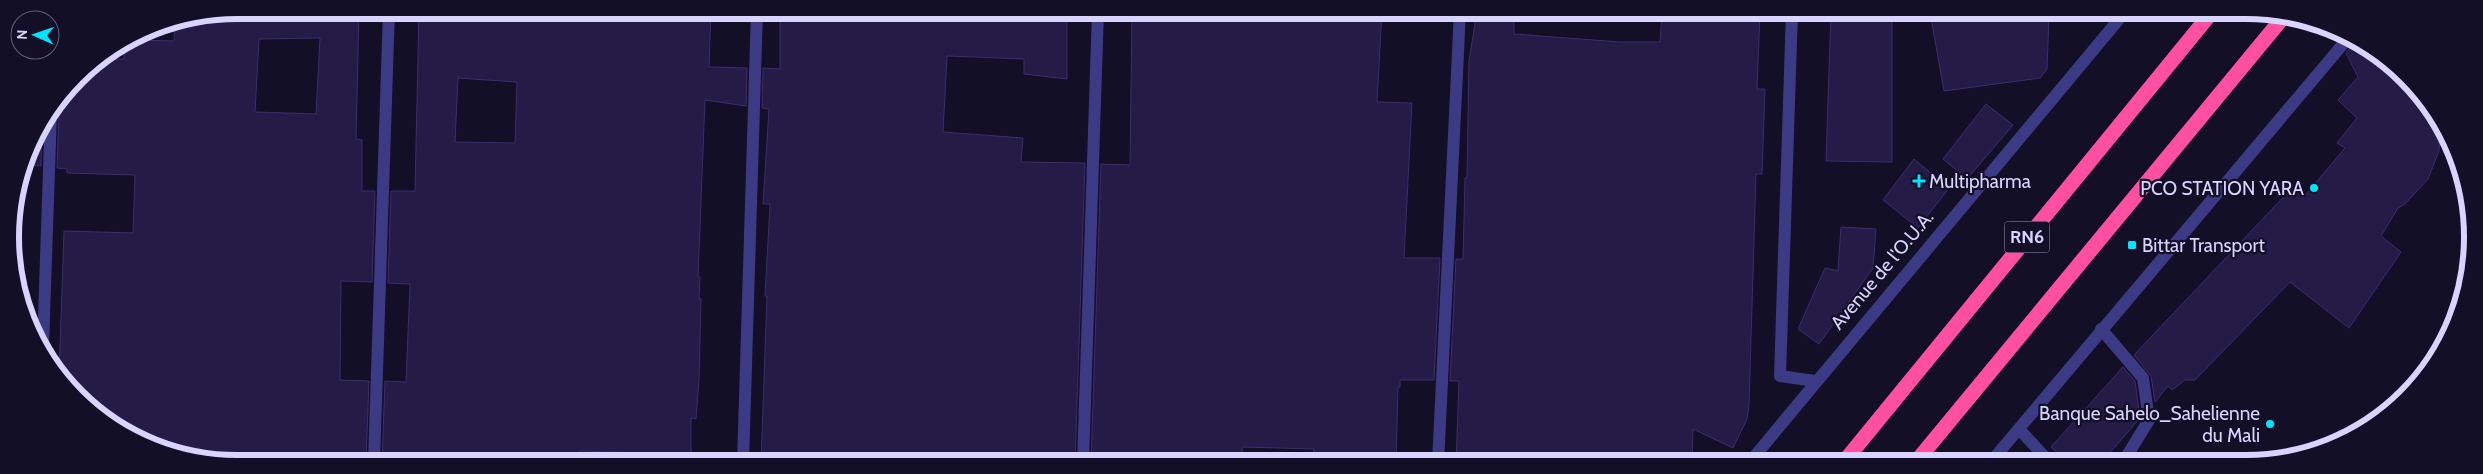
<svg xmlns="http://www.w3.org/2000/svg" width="2483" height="474" viewBox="0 0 2483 474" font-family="Cabin,sans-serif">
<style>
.building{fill:#241b47;stroke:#3b2d73;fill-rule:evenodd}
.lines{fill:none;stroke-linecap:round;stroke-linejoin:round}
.minor{stroke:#3d3a85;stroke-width:12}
.highway{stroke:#ff4fa3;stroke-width:15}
.poi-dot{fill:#00e5ff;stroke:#130f26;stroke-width:2}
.labels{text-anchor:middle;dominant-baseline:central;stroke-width:4.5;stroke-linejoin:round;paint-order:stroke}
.shield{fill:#130f26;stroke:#9e99be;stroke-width:1}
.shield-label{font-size:18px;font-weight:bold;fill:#d9d4ff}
.poi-label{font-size:19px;fill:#d9d4ff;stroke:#130f26;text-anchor:start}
.street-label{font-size:19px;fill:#d9d4ff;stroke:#130f26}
.rim{fill:none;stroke:#d9d4ff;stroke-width:6}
</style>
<rect width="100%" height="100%" fill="#130f26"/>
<!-- building -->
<path class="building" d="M 237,10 L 359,10 L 356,139 L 362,140 L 362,191 L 375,191 L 372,282 L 341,281 L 340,380 L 369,381 L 366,462 L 208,462 L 136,440 L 66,386 L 59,375 L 64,231 L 133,233 L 135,175 L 67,173 L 67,169 L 57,168 L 59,112 L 56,106 L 77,76 L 103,59 L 124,59 L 125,44 L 132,40 L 174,41 L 175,22 ZM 320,38 L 316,114 L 255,112 L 259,39 Z
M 419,10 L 711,10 L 709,67 L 747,68 L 746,106 L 705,100 L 698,277 L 700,277 L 699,299 L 701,299 L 699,379 L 696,419 L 691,418 L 691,462 L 642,462 L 643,453 L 579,451 L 578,462 L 382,462 L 385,381 L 406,382 L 410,284 L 388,283 L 391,191 L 415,191 ZM 458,78 L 517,82 L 515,143 L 455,142 Z
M 780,11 L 1067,11 L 1067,79 L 1024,74 L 1024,59 L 947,56 L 943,132 L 1023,138 L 1021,162 L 1085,163 L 1075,463 L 761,462 L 767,296 L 765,296 L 770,204 L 763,204 L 769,109 L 762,108 L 763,68 L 780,69 Z
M 1132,11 L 1382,11 L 1377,102 L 1412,103 L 1404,258 L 1440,258 L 1434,380 L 1400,380 L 1400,387 L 1398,387 L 1396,463 L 1312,463 L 1314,449 L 1242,447 L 1243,463 L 1091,463 L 1101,164 L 1130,165 Z
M 1477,11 L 1514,11 L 1514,34 L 1620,42 L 1660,42 L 1662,13 L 1711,17 L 1711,11 L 1760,11 L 1757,89 L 1765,89 L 1762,174 L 1756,174 L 1749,405 L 1747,419 L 1733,448 L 1693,429 L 1692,463 L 1456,463 L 1459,381 L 1450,381 L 1456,259 L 1463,259 L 1465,178 L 1467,178 L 1469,61 Z
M 1831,11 L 1892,12 L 1892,162 L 1826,161 Z
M 1930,12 L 2035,12 L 2049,16 L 2047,69 L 2040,78 L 1944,91 Z
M 2357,39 L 2426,99 L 2440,127 L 2439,151 L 2428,179 L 2405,204 L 2398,208 L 2381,236 L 2401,252 L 2349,328 L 2290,282 L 2195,380 L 2185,380 L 2172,390 L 2168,386 L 2155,402 L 2151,376 L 2134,355 L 2292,188 L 2303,198 L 2345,148 L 2337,143 L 2357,118 L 2338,100 L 2358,77 L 2346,53 Z
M 1986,104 L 2013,125 L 1967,179 L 1943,159 Z
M 42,124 L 41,166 L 26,165 L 33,137 Z
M 1914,159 L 1949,188 L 1918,228 L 1883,200 Z
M 1841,227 L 1876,229 L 1873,268 L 1819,344 L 1798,329 L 1825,268 L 1838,271 Z
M 2123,367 L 2135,381 L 2140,418 L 2101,463 L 2069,463 L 2051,447 Z"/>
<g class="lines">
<!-- minor -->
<path class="minor" d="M 1792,11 L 1780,376 L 1815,381
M 2101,329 L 2143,378 L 2149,420 L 2125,459 L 2119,463
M 43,346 L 51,112
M 2019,429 L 2044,456 L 2057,463
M 374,462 L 389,10
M 743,462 L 757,10
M 1083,463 L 1098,11
M 1438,463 L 1460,11
M 1749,463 L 2125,12
M 1990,463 L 2349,37"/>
<!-- highway -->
<path class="highway" d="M 1843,463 L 2212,12
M 1915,463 L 2285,15"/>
</g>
<!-- markers -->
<g class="poi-dot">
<path d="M1916.5 173.5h5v5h5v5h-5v5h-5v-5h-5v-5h5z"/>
<circle cx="2314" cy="188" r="5"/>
<rect x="2127" y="240" width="10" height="10" rx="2.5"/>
<circle cx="2270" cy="424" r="5"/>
</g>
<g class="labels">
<!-- shield labels -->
<rect class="shield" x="2004.5" y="221.5" width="45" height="31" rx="4"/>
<g class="shield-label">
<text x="2027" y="237">RN6</text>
</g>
<!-- poi labels -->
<g class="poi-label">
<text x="1929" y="181">Multipharma</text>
<text x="2304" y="188" text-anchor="end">PCO STATION YARA</text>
<text x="2142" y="245">Bittar Transport</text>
<text x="2260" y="413" text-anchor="end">Banque Sahelo_Sahelienne<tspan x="2260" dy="22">du Mali</tspan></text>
</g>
<!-- street labels -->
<g class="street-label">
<text transform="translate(1882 270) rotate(-50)">Avenue de l'O.U.A.</text>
</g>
</g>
<!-- crop -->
<path d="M0 0H2483V474H0ZM237 19H2246A218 218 0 0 1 2464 237V237A218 218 0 0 1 2246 455H237A218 218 0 0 1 19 237V237A218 218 0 0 1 237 19Z" fill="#130f26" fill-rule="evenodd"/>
<path class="rim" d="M237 19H2246A218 218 0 0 1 2464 237V237A218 218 0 0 1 2246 455H237A218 218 0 0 1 19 237V237A218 218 0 0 1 237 19Z"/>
<!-- north arrow -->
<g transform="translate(35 35) rotate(272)"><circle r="24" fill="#130f26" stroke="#625e7d"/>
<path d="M0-4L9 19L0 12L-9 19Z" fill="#00e5ff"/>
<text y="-8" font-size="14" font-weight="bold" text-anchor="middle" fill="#d9d4ff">N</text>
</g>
</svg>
